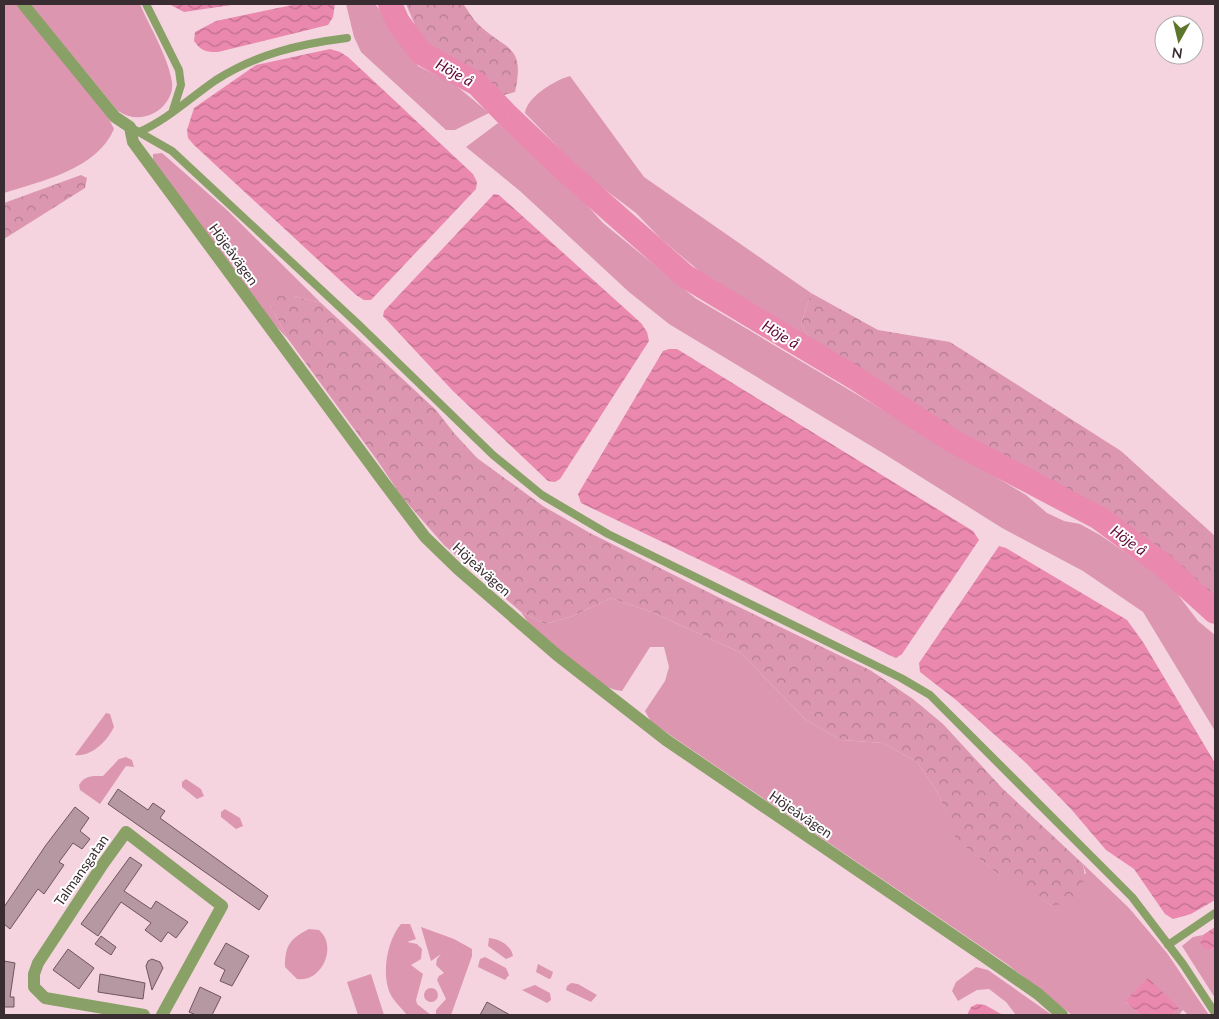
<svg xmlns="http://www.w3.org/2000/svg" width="1219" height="1019" viewBox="0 0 1219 1019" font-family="Lato,sans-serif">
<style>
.green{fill:#dc96b0}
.forest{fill:url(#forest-crowns)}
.water{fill:url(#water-waves)}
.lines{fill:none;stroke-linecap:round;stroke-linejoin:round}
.river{stroke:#ea88ae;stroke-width:24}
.building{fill:#b698a2;stroke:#6f545e}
.lane{stroke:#89a067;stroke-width:8}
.street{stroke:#89a067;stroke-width:12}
.labels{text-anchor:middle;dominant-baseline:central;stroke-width:4;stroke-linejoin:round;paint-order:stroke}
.street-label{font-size:14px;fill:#392d31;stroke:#fff}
.water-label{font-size:15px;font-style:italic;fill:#610838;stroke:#fff}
</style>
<defs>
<pattern id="forest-crowns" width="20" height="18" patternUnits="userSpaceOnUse" patternTransform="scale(1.25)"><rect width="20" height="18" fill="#dc96b0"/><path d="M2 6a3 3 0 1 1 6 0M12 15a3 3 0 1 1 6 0" fill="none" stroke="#b37b90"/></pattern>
<pattern id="water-waves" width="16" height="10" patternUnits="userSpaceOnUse" patternTransform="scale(1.25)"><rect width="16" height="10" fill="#ea88ae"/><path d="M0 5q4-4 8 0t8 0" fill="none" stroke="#bf708e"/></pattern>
</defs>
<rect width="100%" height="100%" fill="#f5d4df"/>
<!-- green -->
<path class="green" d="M 4,4 L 20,4 L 106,113 L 114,129 C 97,169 42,181 4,193 Z
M 30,4 L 140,4 C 150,28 168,56 172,82 C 174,95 164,108 154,113 C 140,120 130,118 118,111 Z
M 346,4 L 375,4 L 389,21 L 418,66 L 453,83 L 489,113 L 455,130 L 446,130 L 361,52 L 354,37 Z
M 570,76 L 644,177 L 811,293 L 801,324 L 809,337 L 762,309 L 716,285 L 661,239 L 636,213 L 583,173 L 525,113 C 527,97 555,80 570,76 Z
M 498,123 L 576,193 L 603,223 L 695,298 L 1026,495 L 1047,513 L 1064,521 L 1080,524 L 1100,535 L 1157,574 L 1176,592 L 1198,621 L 1215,635 L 1215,731 L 1143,612 L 1083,571 L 1002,528 L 886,455 L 669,324 L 629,292 L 520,191 L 466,147 Z
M 162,153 L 227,210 L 321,303 L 294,296 L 270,305 L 288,339 L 272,322 L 153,161 L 153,154 Z
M 611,598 L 654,613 L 741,653 L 806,720 L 841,740 L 883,743 L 917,762 L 939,795 L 957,839 L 995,872 L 1051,905 L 1086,873 L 1082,863 L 1129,908 L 1167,953 L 1209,1015 L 1188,1015 L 1183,1010 L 1179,1015 L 1172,1015 L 1179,1007 L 1125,1001 L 1140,1015 L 1072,1015 L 1007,964 L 651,722 L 645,711 L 665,681 L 669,667 L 664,647 L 650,647 L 622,691 C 590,688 553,645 529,624 L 521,612 L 545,624 L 573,616 Z
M 106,713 L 110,714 L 114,727 C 107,741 92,757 75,755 Z
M 126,757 L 132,760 L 134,767 L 126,766 L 100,804 L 80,790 L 79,785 C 85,775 92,776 103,776 L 119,759 Z
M 186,779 L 201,789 L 204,796 L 197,799 L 182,787 L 182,782 Z
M 225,809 L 240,818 L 243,826 L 236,829 L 221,817 L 221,812 Z
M 401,924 L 410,924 L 416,939 L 407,942 L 417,944 L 422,949 L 421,959 L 411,965 L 423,974 L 416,1000 L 417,1004 L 431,1015 L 407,1015 C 402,1009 396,1003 392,997 C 380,977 387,940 401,924 Z
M 421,927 L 454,939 L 472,949 L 472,956 L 451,1015 L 436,1015 L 436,1010 L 446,999 L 437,980 L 439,976 L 444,973 L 436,965 L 437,959 L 441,954 L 431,961 Z
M 309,929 L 319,930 C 338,946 322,983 297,979 L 285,967 C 285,945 290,939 309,929 Z
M 1203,935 L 1200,942 L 1210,950 L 1215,948 L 1215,998 L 1182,946 L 1193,937 Z
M 489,938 C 499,939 511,945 513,956 L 506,959 L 488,946 Z
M 485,957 L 506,968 L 509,975 L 505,980 L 478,967 L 480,959 Z
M 538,964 L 553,972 L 551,978 L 549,979 L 536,972 Z
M 976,967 L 988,970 L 1052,1015 L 1016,1015 L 1006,1002 L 989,989 L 977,990 L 958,1001 L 952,991 L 956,982 Z
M 371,974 L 384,1015 L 358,1015 L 347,982 Z
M 571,983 L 578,984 L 597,995 L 591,1002 L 566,990 L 567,986 Z
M 535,985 L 550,993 L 551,1000 L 547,1003 L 522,990 Z
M424 995a7 7 0 1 1 14 0a7 7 0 1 1-14 0Z"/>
<!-- forest -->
<path class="forest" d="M 406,4 L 463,4 C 468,10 472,18 477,23 C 504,51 526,42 515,92 L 504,95 L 480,75 L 459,64 L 436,57 L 426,51 Z
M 81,175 L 87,178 L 85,188 L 4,239 L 4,203 Z
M 811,293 L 878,330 L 950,342 L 1121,451 L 1215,536 L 1215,602 L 1114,516 L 981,448 L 845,366 L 809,337 L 801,324 Z
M 272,296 L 294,296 L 321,303 L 436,410 L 454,433 L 477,458 L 543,506 L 590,533 L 718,597 L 870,670 L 913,699 L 943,724 L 1002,788 L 1082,863 C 1089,879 1080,890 1070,904 L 1051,905 L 1017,886 L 995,872 L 956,839 L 939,795 L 917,762 L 883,743 L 841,740 L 806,720 L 741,653 L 654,613 L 611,598 L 573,616 L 545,624 L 521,612 L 444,545 L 402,497 L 377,460 L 288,339 L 270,305 Z"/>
<!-- water -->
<path class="water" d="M 169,4 L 238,4 L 184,12 Z
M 297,4 L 335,4 L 333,17 L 328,25 L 218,52 C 206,52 201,51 194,41 L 195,32 L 216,21 Z
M 330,49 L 340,52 L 348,57 L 473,174 L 477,182 L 476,189 L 371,300 L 364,300 L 356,295 L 194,145 L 188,138 L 187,130 L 194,108 L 256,65 Z
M 494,194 L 499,195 L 641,323 L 647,332 L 649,341 L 560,479 L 555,482 L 548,481 L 453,391 L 383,316 L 384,311 Z
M 669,349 L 677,349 L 973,531 L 979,540 L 902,654 L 896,658 L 889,655 L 727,573 L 581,503 L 578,494 L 663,351 Z
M 999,546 L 1006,548 L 1127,620 L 1143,642 L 1215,763 L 1215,900 L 1191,914 L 1173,919 L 1165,914 L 1134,869 L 1106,850 L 1071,809 L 1026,763 L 956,700 L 920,672 L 919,663 Z
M 1215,927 L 1215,948 L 1210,950 L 1203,948 L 1200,942 L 1203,935 Z
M 1148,978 L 1179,1008 L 1172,1015 L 1140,1015 L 1125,1001 Z
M 977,1004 L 985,1005 L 1003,1015 L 967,1015 L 971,1007 Z"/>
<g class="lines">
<!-- river -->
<path class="river" d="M 390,4 L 398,22 L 421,53 L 477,84 L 508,116 L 567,172 L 685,276 L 855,378 L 951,440 L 1099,518 L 1163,565 L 1215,612"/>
</g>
<!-- building -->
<path class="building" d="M 118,789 L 148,810 L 153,803 L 165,811 L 160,818 L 268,896 L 259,910 L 108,804 Z
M 75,807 L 89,818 L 80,831 L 90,839 L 82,849 L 73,843 L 59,862 L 64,865 L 44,894 L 38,889 L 10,929 L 4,924 L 4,907 L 46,845 Z
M 130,857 L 142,865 L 124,891 L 151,909 L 156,901 L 188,922 L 176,938 L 168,932 L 161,942 L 145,930 L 151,923 L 121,902 L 98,936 L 81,924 Z
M 101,936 L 116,947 L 111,955 L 95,944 Z
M 226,943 L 249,956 L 232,986 L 220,981 L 225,970 L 214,964 Z
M 68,949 L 94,968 L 79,989 L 53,970 Z
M 152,959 L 160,962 L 163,968 L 152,990 L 146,966 L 148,961 Z
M 4,961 L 15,963 L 10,997 L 14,997 L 14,1007 L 4,1007 Z
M 100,974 L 145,983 L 143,999 L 98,992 Z
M 200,987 L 221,997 L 212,1015 L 196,1015 L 189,1012 Z
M 487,1002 L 510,1015 L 480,1015 Z"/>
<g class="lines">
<!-- lane -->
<path class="lane" d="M 146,4 L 179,70 L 181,85 L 173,110
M 130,127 L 172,151 L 359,325 L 493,455 L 542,495 L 608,534 L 901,678 L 930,695 L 1132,897 L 1183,964 L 1215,1013
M 139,132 C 167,120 191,97 216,80 C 257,54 299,44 347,38
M 1168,945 L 1215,913"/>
<!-- street -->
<path class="street" d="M 23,4 L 115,117 L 130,127 L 133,142 L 382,480 L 425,537 L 458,569 L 557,655 L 666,740 L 979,953 L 1038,994 L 1062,1015
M 144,1015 L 45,998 L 34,987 L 34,974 L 38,963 L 103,864 L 126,832 L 222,906 L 162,1015"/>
</g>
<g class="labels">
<!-- street labels -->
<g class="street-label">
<text transform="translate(234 254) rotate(54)">Höjeåvägen</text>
<text transform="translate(482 569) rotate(42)">Höjeåvägen</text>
<text transform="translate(801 814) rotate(34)">Höjeåvägen</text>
<text transform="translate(81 870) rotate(-55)">Talmansgatan</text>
</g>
<!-- water labels -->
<g class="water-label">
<text transform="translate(455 72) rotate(29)">Höje å</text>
<text transform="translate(781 334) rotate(31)">Höje å</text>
<text transform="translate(1129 540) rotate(36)">Höje å</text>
</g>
</g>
<!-- border -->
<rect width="1219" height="1019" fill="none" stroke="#392d31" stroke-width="10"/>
<!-- north arrow -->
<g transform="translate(1179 40) rotate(188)"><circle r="24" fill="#ffffff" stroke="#b0abad"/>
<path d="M0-4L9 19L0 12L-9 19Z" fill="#5c772b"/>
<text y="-8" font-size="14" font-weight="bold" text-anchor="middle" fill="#392d31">N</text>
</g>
</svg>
